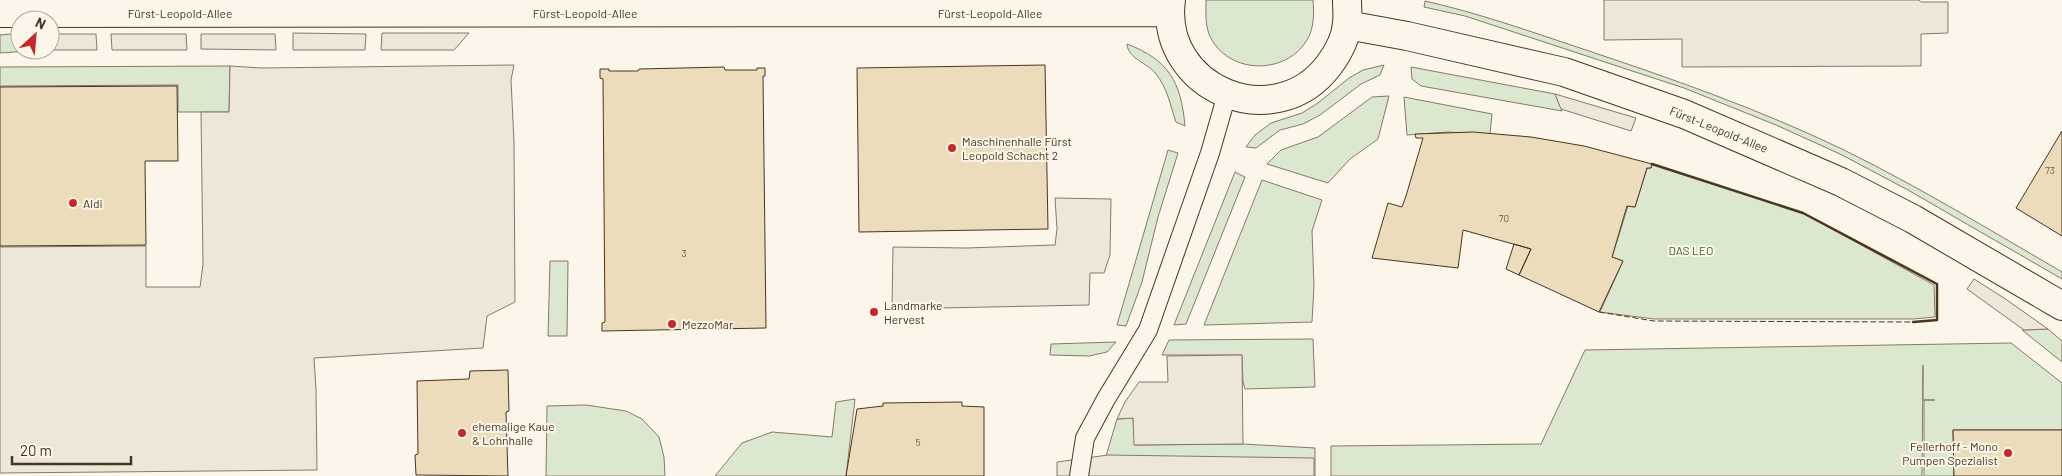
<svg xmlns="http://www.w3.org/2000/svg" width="2062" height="476" viewBox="0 0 2062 476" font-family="Barlow,sans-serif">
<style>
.green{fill:#dce7d0;stroke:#887966}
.parking{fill:#ede7d9;stroke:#887966}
.building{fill:#ecdcbc;stroke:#4a3520}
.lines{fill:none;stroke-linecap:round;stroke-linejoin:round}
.service-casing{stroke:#4a3520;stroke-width:20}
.minor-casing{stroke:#4a3520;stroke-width:30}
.service{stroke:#fbf6e9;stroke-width:18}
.minor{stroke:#fbf6e9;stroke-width:28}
.fence{stroke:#4a3520;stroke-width:1;stroke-dasharray:6 2.5;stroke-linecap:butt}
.wall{stroke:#4a3520;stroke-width:2.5}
.poi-dot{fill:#c62828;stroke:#fbf6e9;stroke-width:2}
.labels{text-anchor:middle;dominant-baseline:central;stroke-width:4;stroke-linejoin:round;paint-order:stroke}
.number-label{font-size:10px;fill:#725f47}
.street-label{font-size:12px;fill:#4a3520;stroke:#fbf6e9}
.poi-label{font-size:12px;fill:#4a3520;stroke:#fbf6e9;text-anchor:start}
.park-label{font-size:12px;fill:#436837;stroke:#fbf6e9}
</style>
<rect width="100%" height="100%" fill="#fbf6e9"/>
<!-- green -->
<path class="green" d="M 1206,0 L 1313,0 C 1314,12 1314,23 1310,34 C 1292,76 1227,77 1209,34 C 1205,23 1206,12 1206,0 Z
M 1425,1 C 1478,13 1529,31 1580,48 C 1670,78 1759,109 1844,150 C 1919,187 1990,230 2062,272 L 2062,279 L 1908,190 L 1840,154 L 1776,125 L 1684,88 L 1465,16 L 1424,7 Z
M 11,34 L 20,44 L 20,50 L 28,51 L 0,53 L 0,35 Z
M 1127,44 C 1169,60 1181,82 1185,126 L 1176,122 C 1170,105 1168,89 1156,74 C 1148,63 1128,59 1127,44 Z
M 1384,65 L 1380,75 L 1361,84 L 1320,115 L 1303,124 L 1280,130 L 1256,148 L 1246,147 L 1255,135 L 1271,123 L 1302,113 L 1318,103 L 1349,78 L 1363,70 Z
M 230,66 L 229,112 L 178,112 L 178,85 L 0,86 L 0,67 Z
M 1411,67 L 1555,94 L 1562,111 L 1421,86 L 1412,79 Z
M 1389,96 L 1378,139 L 1350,159 L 1328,183 L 1267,164 L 1281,150 L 1318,137 L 1372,97 Z
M 1404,97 L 1492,114 L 1490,134 L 1448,132 L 1407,135 Z
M 1168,150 L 1178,153 L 1158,217 L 1142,282 L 1126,326 L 1117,325 Z
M 1652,164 L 1803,213 L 1934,285 L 1935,317 L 1913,319 L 1654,319 L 1600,312 L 1623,261 L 1612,257 L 1628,206 L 1635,207 L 1647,168 L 1651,168 Z
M 1235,172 L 1245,177 L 1186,324 L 1174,325 Z
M 1262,180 L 1322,200 L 1312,231 L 1314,286 L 1312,322 L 1204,325 Z
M 550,261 L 568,261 L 567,336 L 548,336 Z
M 2048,329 L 2062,341 L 2062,362 L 2022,330 Z
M 1313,339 L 1315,387 L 1245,389 L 1243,382 L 1242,355 L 1162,355 L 1169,340 Z
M 1116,342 L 1107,352 L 1089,356 L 1050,355 L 1051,344 Z
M 2011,343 L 2062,383 L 2062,430 L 1953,430 L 1954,476 L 1924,476 L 1924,400 L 1935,400 L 1923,400 L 1923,365 L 1922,476 L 1331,476 L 1331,446 L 1541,444 L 1585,350 Z
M 855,399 L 846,476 L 715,476 L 742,443 L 772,432 L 832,437 L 836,402 Z
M 586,405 L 626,411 L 642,419 L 659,437 L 664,457 L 665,476 L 546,476 L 547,406 Z
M 1133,418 L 1135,445 L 1243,444 L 1315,448 L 1315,476 L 1101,473 L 1117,419 Z"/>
<!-- parking -->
<path class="parking" d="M 1604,0 L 1919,0 L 1921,2 L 1948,2 L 1948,33 L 1921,34 L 1921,66 L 1682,67 L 1682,39 L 1604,40 Z
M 293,33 L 366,34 L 365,50 L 293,50 Z
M 382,33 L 469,33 L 454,50 L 381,50 Z
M 50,34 L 96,34 L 97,50 L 26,50 L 50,50 Z
M 111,34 L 186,34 L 187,50 L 112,50 Z
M 201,34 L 275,34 L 276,50 L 201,49 Z
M 514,65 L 511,80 L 514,142 L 515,302 L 487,316 L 483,348 L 314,358 L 316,389 L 317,470 L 0,473 L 0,247 L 146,246 L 146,287 L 200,287 L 203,265 L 201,112 L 229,112 L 230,66 L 262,68 Z
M 1555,94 L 1636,118 L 1631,131 L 1561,109 Z
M 1055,198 L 1111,199 L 1110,255 L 1104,273 L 1090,273 L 1089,305 L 892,309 L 893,247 L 966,248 L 1055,245 L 1057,229 Z
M 1974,279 L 2004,298 L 2048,329 L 2024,330 L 1967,289 Z
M 1242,355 L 1243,444 L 1134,445 L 1133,418 L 1117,419 L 1125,402 L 1139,382 L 1168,382 L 1167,356 Z
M 1108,455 L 1314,458 L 1314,476 L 1057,476 L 1057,462 Z"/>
<!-- building -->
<path class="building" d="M 1045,65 L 1048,229 L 859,232 L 857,68 Z
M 724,67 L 725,70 L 757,70 L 757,68 L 765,68 L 765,76 L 763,76 L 766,328 L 602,331 L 602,323 L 605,322 L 603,79 L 600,78 L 600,69 L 609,69 L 609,71 L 638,71 L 639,69 Z
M 177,86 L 178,161 L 145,161 L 146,245 L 0,246 L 0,87 Z
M 2062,131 L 2062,236 L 2016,208 Z
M 1473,132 L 1531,137 L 1584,146 L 1652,164 L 1651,168 L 1647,168 L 1635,207 L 1627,206 L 1612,257 L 1623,261 L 1599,312 L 1519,275 L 1531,249 L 1463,230 L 1458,268 L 1372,258 L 1388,203 L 1402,207 L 1406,196 L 1423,138 L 1416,138 L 1415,134 Z
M 1514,244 L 1531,249 L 1519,275 L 1506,269 Z
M 508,370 L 509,411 L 506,412 L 508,476 L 416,475 L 415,455 L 418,454 L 417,381 L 469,379 L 470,371 Z
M 962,402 L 962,406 L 984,407 L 984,476 L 846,476 L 857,409 L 883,406 L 883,403 Z
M 1953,430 L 2062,430 L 2062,476 L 1954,476 Z"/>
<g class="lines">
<!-- service casing -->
<g class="service-casing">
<path id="service" d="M 1079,476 L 1085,438 L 1106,399 L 1148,330 L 1210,153 L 1227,94"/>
</g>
<!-- minor casing -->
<g class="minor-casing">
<path id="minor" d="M 1171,0 C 1159,89 1275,137 1329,65 C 1338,53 1346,38 1347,23 C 1348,15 1347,8 1347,0
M 0,13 L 1169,12
M 1347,25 L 1407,36 L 1564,72 L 1684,114 L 1841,182 L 1913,219 L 2062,306"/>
</g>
<!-- service -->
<use href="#service" class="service"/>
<!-- minor -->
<use href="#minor" class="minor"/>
<!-- fence -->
<path class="fence" d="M 1599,312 L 1654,321 L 1913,322"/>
<!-- wall -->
<path class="wall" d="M 1652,164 L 1803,213 L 1937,284 L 1937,320 L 1913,322"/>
</g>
<!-- markers -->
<g class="poi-dot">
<circle cx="952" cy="148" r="5"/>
<circle cx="73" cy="203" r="5"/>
<circle cx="874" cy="312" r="5"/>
<circle cx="672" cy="324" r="5"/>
<circle cx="462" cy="433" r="5"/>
<circle cx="2008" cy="453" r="5"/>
</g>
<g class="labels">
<!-- number labels -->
<g class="number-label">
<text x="2050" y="170">73</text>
<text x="1504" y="218">70</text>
<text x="684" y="253">3</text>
<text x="918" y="442">5</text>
</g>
<!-- street labels -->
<g class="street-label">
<text x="180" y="13">Fürst-Leopold-Allee</text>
<text x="585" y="13">Fürst-Leopold-Allee</text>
<text x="990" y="13">Fürst-Leopold-Allee</text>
<text transform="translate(1719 129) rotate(22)">Fürst-Leopold-Allee</text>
</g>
<!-- poi labels -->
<g class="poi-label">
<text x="962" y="141">Maschinenhalle Fürst<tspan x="962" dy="14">Leopold Schacht 2</tspan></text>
<text x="83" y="203">Aldi</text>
<text x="884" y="305">Landmarke<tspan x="884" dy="14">Hervest</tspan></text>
<text x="682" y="324">MezzoMar</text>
<text x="472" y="426">ehemalige Kaue<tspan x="472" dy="14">&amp; Lohnhalle</tspan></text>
<text x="1998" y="446" text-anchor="end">Fellerhoff - Mono<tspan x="1998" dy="14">Pumpen Spezialist</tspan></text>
</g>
<!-- park labels -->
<g class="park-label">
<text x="1691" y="250">DAS LEO</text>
</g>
</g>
<!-- north arrow -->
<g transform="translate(35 35) rotate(26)"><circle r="24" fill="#fbf6e9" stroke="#b4a999"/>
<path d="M0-4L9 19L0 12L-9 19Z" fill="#c62828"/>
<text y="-8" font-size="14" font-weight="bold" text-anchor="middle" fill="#4a3520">N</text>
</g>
<!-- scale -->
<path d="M12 456v8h119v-8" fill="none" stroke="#4a3520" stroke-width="2.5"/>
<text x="20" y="456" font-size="15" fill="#4a3520" stroke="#fbf6e9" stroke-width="4" paint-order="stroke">20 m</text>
</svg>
